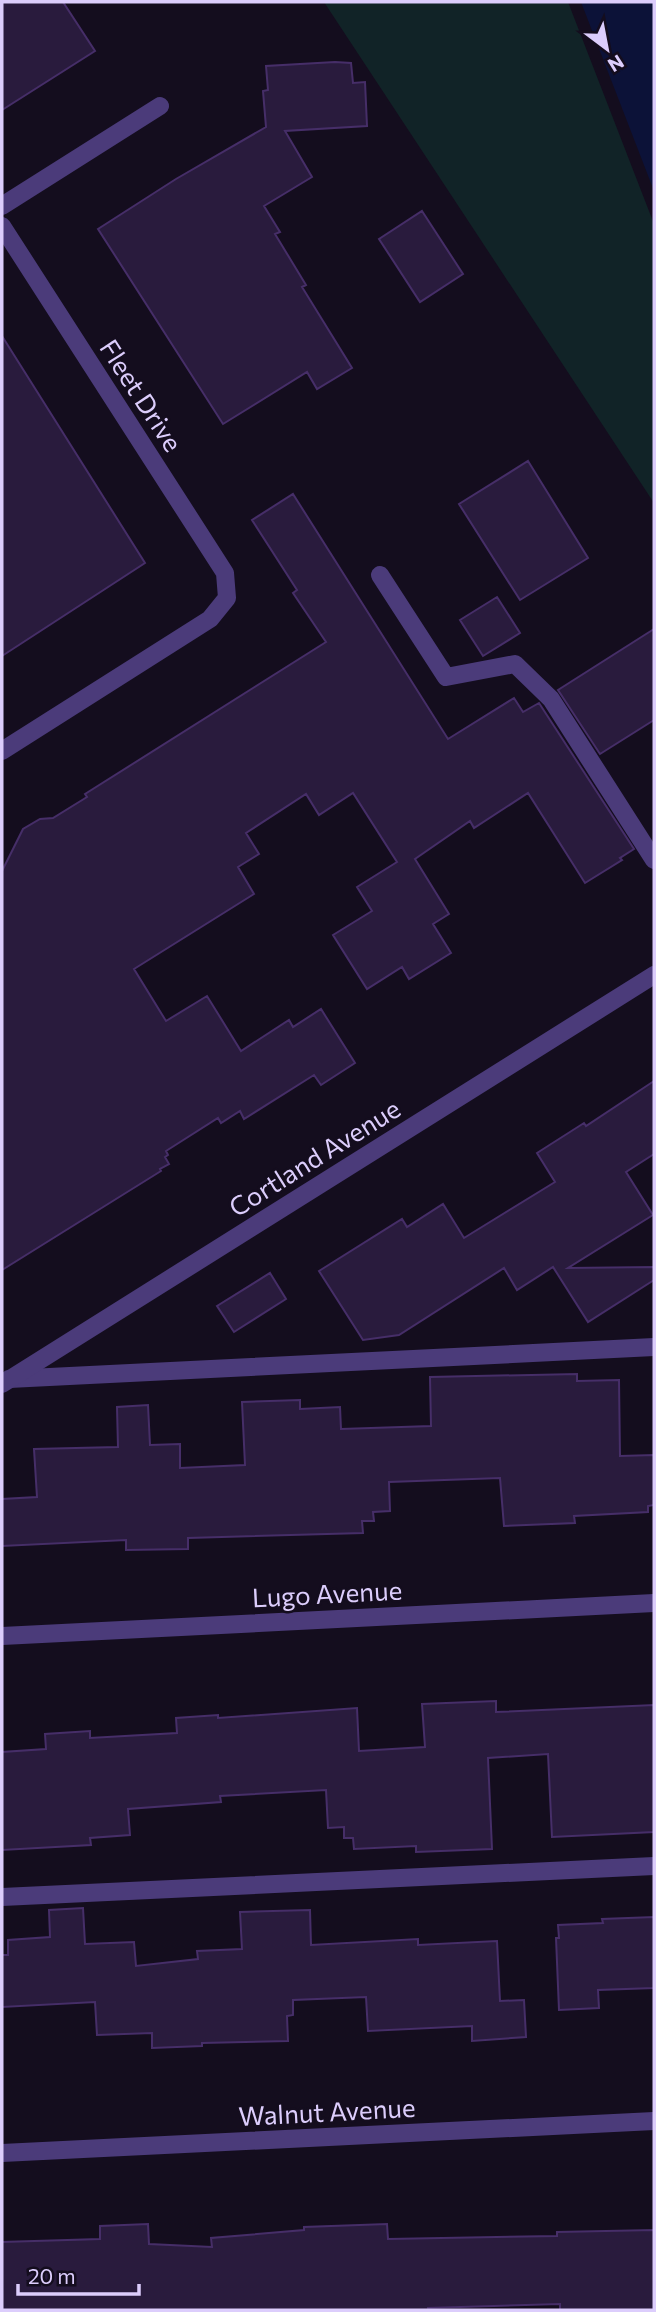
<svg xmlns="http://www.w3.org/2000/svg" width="656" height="2312" viewBox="0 0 656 2312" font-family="Commissioner,sans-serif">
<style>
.green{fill:#112327}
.water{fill:#0c1238}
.building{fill:#291b3d;stroke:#462e68;stroke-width:2}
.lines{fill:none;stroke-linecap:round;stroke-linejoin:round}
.service{stroke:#4b3b7a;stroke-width:18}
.minor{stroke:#4b3b7a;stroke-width:18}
.tertiary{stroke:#4b3b7a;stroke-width:18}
.labels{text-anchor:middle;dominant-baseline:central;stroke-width:5;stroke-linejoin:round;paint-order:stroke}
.street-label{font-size:26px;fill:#dccdfc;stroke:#140d1e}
</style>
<rect width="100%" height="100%" fill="#140d1e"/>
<!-- green -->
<path class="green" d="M 324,2 L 568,2 L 654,224 L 654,503 Z"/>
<!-- water -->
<path class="water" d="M 581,2 L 654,2 L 654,191 Z"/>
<!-- building -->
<path class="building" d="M 2,2 L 63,2 L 95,51 L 2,110 Z
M 335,62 L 351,63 L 353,83 L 365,82 L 367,126 L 285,131 L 312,177 L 264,206 L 280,232 L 275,234 L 306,285 L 302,287 L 352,368 L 317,389 L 307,372 L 223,424 L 98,229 L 176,179 L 266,127 L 263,91 L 268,90 L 266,66 Z
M 422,211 L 463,274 L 420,302 L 379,239 Z
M 2,336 L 145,563 L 2,656 Z
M 528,461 L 588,558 L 520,600 L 459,504 Z
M 293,494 L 448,739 L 514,698 L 523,712 L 539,703 L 634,849 L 620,858 L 622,860 L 585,883 L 528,793 L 474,828 L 470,821 L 415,859 L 449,914 L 433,924 L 451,953 L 409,979 L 402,967 L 367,989 L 333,935 L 372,911 L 357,887 L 397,862 L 353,793 L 319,815 L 306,794 L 246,833 L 259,854 L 238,867 L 254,894 L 134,969 L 166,1021 L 207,996 L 241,1051 L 289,1020 L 293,1027 L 321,1009 L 355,1063 L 321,1085 L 314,1075 L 244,1119 L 240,1111 L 221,1123 L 218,1118 L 166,1151 L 168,1155 L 165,1157 L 169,1164 L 160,1169 L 161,1171 L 2,1270 L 2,871 L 23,829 L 40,819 L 53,818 L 87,797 L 85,794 L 326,642 L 293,593 L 297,590 L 252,520 Z
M 497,597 L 520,633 L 483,656 L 460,620 Z
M 654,629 L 654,720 L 600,754 L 558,690 Z
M 654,1081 L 654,1154 L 626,1172 L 653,1215 L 568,1268 L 654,1267 L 654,1280 L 588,1322 L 553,1267 L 517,1290 L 504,1268 L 399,1335 L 363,1340 L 319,1271 L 402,1219 L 407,1227 L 443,1204 L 464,1238 L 555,1182 L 537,1153 L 584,1123 L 586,1126 Z
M 270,1273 L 286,1299 L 234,1332 L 217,1306 Z
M 577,1374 L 577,1381 L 619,1380 L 620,1456 L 654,1455 L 654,1505 L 648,1506 L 648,1512 L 574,1516 L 575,1523 L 504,1526 L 500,1478 L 389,1482 L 390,1511 L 373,1512 L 374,1521 L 362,1521 L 363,1533 L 188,1538 L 188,1549 L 126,1550 L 126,1540 L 2,1546 L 2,1499 L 37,1497 L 34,1449 L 118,1447 L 117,1407 L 148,1405 L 150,1445 L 180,1444 L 180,1468 L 245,1465 L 242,1402 L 300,1400 L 300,1409 L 340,1407 L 341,1429 L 431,1426 L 430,1377 Z
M 496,1701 L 496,1712 L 654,1705 L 654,1832 L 552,1837 L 548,1754 L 488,1758 L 492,1849 L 416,1852 L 416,1846 L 354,1849 L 353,1838 L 344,1838 L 344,1827 L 328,1828 L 326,1790 L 220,1796 L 221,1802 L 128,1809 L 130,1835 L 90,1838 L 91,1845 L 2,1850 L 2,1752 L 46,1749 L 45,1734 L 90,1731 L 90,1738 L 177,1733 L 176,1718 L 218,1715 L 218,1718 L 357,1708 L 359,1751 L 425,1747 L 422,1704 Z
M 83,1908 L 85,1944 L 134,1942 L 136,1966 L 198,1959 L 197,1951 L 242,1949 L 240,1912 L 310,1910 L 311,1945 L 418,1939 L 418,1945 L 497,1941 L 500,2001 L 524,2000 L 526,2037 L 472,2041 L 472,2026 L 368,2031 L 366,1997 L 293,2000 L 293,2015 L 287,2016 L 288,2041 L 202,2043 L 202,2046 L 152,2048 L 152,2033 L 97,2035 L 95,2002 L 2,2007 L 2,1955 L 8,1955 L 8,1940 L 50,1937 L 49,1910 Z
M 654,1917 L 654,1988 L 598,1990 L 599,2008 L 559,2010 L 556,1938 L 559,1938 L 558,1925 L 603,1923 L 602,1919 Z
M 148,2224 L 149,2244 L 212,2247 L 211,2238 L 304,2230 L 304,2227 L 387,2224 L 388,2239 L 557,2236 L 557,2232 L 654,2230 L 654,2310 L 560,2310 L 560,2304 L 428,2308 L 428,2310 L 2,2310 L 2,2242 L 100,2239 L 100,2226 Z"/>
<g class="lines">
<!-- service -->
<path class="service" d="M 380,575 L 446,677 L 515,664 L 551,699 L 654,860
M 9,1379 L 654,1347
M 2,1897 L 654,1866"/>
<!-- minor -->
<path class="minor" d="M 2,206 L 160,106
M 2,226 L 225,573 L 227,598 L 210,619 L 2,751
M 2,1636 L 654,1603
M 2,2153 L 654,2121"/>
<!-- tertiary -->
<path class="tertiary" d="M 2,1384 L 654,975"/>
</g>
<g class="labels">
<!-- street labels -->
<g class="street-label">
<text transform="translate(142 395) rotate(57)">Fleet Drive</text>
<text transform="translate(314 1157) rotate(-32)">Cortland Avenue</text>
<text transform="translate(327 1593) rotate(-3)">Lugo Avenue</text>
<text transform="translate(327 2111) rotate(-3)">Walnut Avenue</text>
</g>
</g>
<!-- border -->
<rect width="656" height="2312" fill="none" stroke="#dccdfc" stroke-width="7"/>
<!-- north arrow -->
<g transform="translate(607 49) rotate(148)" stroke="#140d1e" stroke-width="5" paint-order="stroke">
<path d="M0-5L12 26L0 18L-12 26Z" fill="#dccdfc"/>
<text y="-10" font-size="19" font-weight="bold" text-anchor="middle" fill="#dccdfc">N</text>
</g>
<!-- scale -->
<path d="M18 2284v10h121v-10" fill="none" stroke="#dccdfc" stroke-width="3.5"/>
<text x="28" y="2284" font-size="21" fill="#dccdfc" stroke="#140d1e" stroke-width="5" paint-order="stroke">20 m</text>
</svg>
